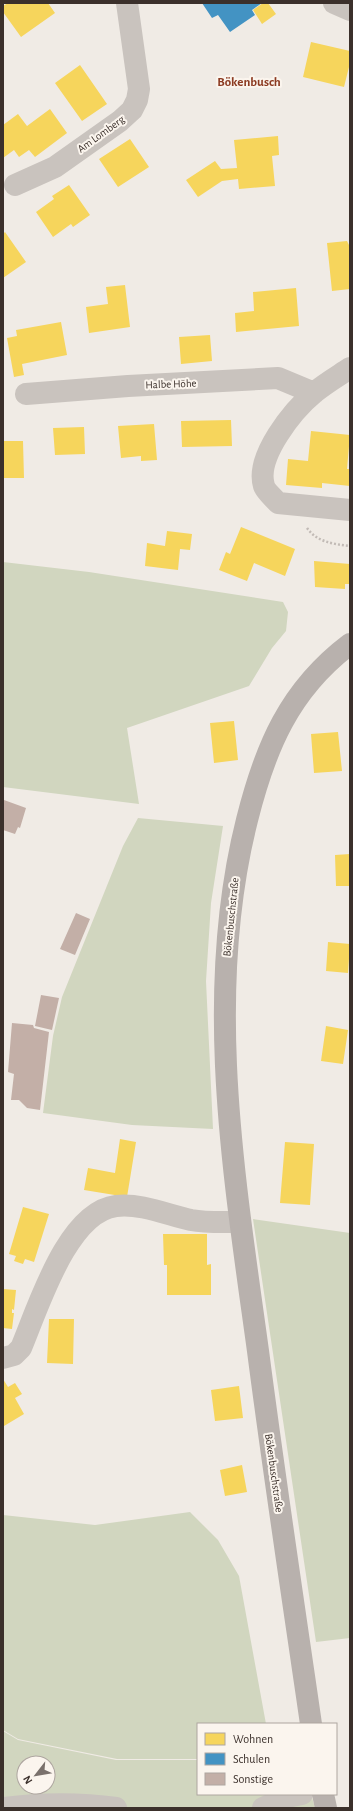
<svg xmlns="http://www.w3.org/2000/svg" width="353" height="1811" viewBox="0 0 353 1811" font-family="'Alegreya Sans',sans-serif">
<style>
.green{fill:#d1d6bf;fill-rule:evenodd}
.homes{fill:#f6d55c}
.schools{fill:#4393c3}
.building{fill:#c3afa7}
.lines{fill:none;stroke-linecap:round;stroke-linejoin:round}
.path{stroke:#c2bbb6;stroke-width:2.5;stroke-dasharray:2 2;stroke-linecap:butt}
.minor{stroke:#c9c3be;stroke-width:22}
.major{stroke:#b8b1ad;stroke-width:22}
.labels{text-anchor:middle;dominant-baseline:central;stroke-width:4;stroke-linejoin:round;paint-order:stroke}
.street-label{font-size:11px;fill:#3b302b;stroke:#fbf5ee}
.quarter-label{font-size:13px;font-weight:bold;fill:#8c3b22;stroke:#fbf5ee}
</style>
<rect width="100%" height="100%" fill="#f0ebe5"/>
<!-- green -->
<path class="green" d="M 3,562 L 89,572 L 283,602 L 288,612 L 286,631 L 272,648 L 249,686 L 127,728 L 139,804 L 3,787 Z
M 138,818 L 223,826 L 211,903 L 206,981 L 213,1129 L 132,1125 L 43,1113 L 53,1036 L 62,997 L 123,846 Z
M 253,1219 L 350,1233 L 350,1638 L 316,1642 Z
M 190,1512 L 218,1540 L 239,1576 L 266,1724 L 198,1724 L 198,1759 L 117,1759 L 18,1739 L 3,1730 L 3,1515 L 95,1525 Z
M 3,1731 L 18,1740 L 116,1760 L 198,1760 L 198,1794 L 311,1794 L 315,1808 L 3,1808 ZM 24,1763 L 48,1763 L 48,1787 L 24,1787 Z"/>
<!-- homes -->
<path class="homes" d="M 8,3 L 48,3 L 55,13 L 21,37 L 3,12 L 3,6 Z
M 263,3 L 268,3 L 276,14 L 262,24 L 253,10 Z
M 311,42 L 350,51 L 350,63 L 344,87 L 303,77 Z
M 80,65 L 107,104 L 82,121 L 55,83 Z
M 50,109 L 67,133 L 35,157 L 29,150 L 19,157 L 14,150 L 3,158 L 3,125 L 18,114 L 27,126 Z
M 278,136 L 279,155 L 272,156 L 275,186 L 239,189 L 238,179 L 222,181 L 198,197 L 186,180 L 215,161 L 221,169 L 237,168 L 234,140 Z
M 130,139 L 149,167 L 118,187 L 99,159 Z
M 69,185 L 90,215 L 73,227 L 71,224 L 53,237 L 36,212 L 54,199 L 52,196 Z
M 5,232 L 26,262 L 3,278 L 3,234 Z
M 347,241 L 350,247 L 350,289 L 332,291 L 327,243 Z
M 125,285 L 130,327 L 89,333 L 86,307 L 108,304 L 106,287 Z
M 296,288 L 299,326 L 236,332 L 235,313 L 254,311 L 253,292 Z
M 61,322 L 67,355 L 22,364 L 24,375 L 14,377 L 7,338 L 17,336 L 16,330 Z
M 210,335 L 212,361 L 181,364 L 179,337 Z
M 231,420 L 232,446 L 182,447 L 181,421 Z
M 154,424 L 157,460 L 141,461 L 141,456 L 121,458 L 118,426 Z
M 84,427 L 85,454 L 55,455 L 53,428 Z
M 311,431 L 350,435 L 347,469 L 350,469 L 350,486 L 322,483 L 322,488 L 286,485 L 288,459 L 308,461 Z
M 3,441 L 23,441 L 24,478 L 3,478 Z
M 241,527 L 295,549 L 285,576 L 254,563 L 247,581 L 219,570 L 226,552 L 230,554 Z
M 167,531 L 192,534 L 190,550 L 180,549 L 178,570 L 145,566 L 147,543 L 165,546 Z
M 314,561 L 350,564 L 350,584 L 345,584 L 345,589 L 315,587 Z
M 234,721 L 238,760 L 214,763 L 210,723 Z
M 338,732 L 342,771 L 314,773 L 311,734 Z
M 350,854 L 350,886 L 336,886 L 335,855 Z
M 328,942 L 350,944 L 348,973 L 326,971 Z
M 326,1026 L 348,1030 L 343,1064 L 321,1061 Z
M 120,1139 L 136,1142 L 127,1197 L 84,1190 L 88,1168 L 115,1173 Z
M 285,1142 L 314,1144 L 310,1205 L 280,1203 Z
M 23,1207 L 49,1214 L 34,1262 L 25,1259 L 23,1264 L 14,1261 L 16,1256 L 9,1254 Z
M 163,1234 L 207,1234 L 207,1265 L 211,1264 L 211,1295 L 167,1295 L 167,1265 L 164,1265 Z
M 3,1289 L 16,1290 L 14,1310 L 12,1309 L 12,1313 L 14,1313 L 12,1329 L 3,1328 Z
M 49,1319 L 74,1319 L 73,1364 L 47,1363 Z
M 3,1379 L 8,1387 L 15,1383 L 22,1394 L 15,1398 L 24,1414 L 4,1426 Z
M 239,1386 L 243,1418 L 215,1421 L 211,1390 Z
M 242,1465 L 247,1492 L 225,1496 L 220,1470 Z"/>
<!-- schools -->
<path class="schools" d="M 202,3 L 262,3 L 252,10 L 255,15 L 230,32 L 218,15 L 212,18 Z"/>
<!-- building -->
<path class="building" d="M 4,800 L 26,808 L 20,828 L 18,827 L 15,834 L 3,830 Z
M 76,913 L 90,919 L 75,955 L 60,949 Z
M 41,995 L 59,998 L 52,1030 L 35,1026 Z
M 12,1023 L 33,1025 L 34,1028 L 49,1032 L 40,1110 L 27,1108 L 19,1100 L 11,1100 L 14,1074 L 8,1072 Z"/>
<g class="lines">
<!-- path -->
<path class="path" d="M 307,528 C 317,542 333,544 350,546"/>
<!-- minor -->
<path class="minor" d="M 334,3 L 350,10
M 15,185 L 55,167 L 120,121 L 132,110 L 137,100 L 139,89 L 127,3
M 350,368 C 338,376 326,383 315,392 C 293,410 255,457 264,486 C 266,492 274,498 278,503 L 350,510
M 26,394 L 128,386 L 278,378 L 314,393
M 3,1358 L 14,1355 L 21,1348 C 38,1308 67,1212 116,1206 C 141,1203 168,1215 191,1220 C 207,1223 224,1222 240,1222
M 5,1808 C 40,1803 82,1803 116,1808
M 263,1808 L 287,1797 L 302,1794"/>
<!-- major -->
<path class="major" d="M 311,1724 C 293,1600 274,1475 258,1351 C 234,1176 203,994 247,820 C 265,748 289,690 350,644
M 323,1794 L 326,1808"/>
</g>
<g class="labels">
<!-- street labels -->
<g class="street-label">
<text transform="translate(101 134) rotate(-36)">Am Lomberg</text>
<text transform="translate(171 384) rotate(-2)">Halbe Höhe</text>
<text transform="translate(231 917) rotate(-84)">Bökenbuschstraße</text>
<text transform="translate(274 1473) rotate(82)">Bökenbuschstraße</text>
</g>
<!-- quarter labels -->
<g class="quarter-label">
<text x="249" y="82">Bökenbusch</text>
</g>
</g>
<!-- border -->
<rect width="353" height="1811" fill="none" stroke="#3b302b" stroke-width="8"/>
<!-- legend -->
<rect x="197" y="1723" width="140" height="72" fill="#fbf5ee" stroke="#aea6a0"/>
<rect x="205" y="1733" width="20" height="12" fill="#f6d55c" stroke="#aea6a0"/>
<text x="233" y="1743" font-size="12" fill="#3b302b">Wohnen</text>
<rect x="205" y="1753" width="20" height="12" fill="#4393c3" stroke="#aea6a0"/>
<text x="233" y="1763" font-size="12" fill="#3b302b">Schulen</text>
<rect x="205" y="1773" width="20" height="12" fill="#c3afa7" stroke="#aea6a0"/>
<text x="233" y="1783" font-size="12" fill="#3b302b">Sonstige</text>
<!-- north arrow -->
<g transform="translate(36 1775) rotate(239)"><circle r="19" fill="#fbf5ee" stroke="#aea6a0"/>
<path d="M0-3L7 15L0 10L-7 15Z" fill="#7a716c"/>
<text y="-6" font-size="11" font-weight="bold" text-anchor="middle" fill="#3b302b">N</text>
</g>
</svg>
